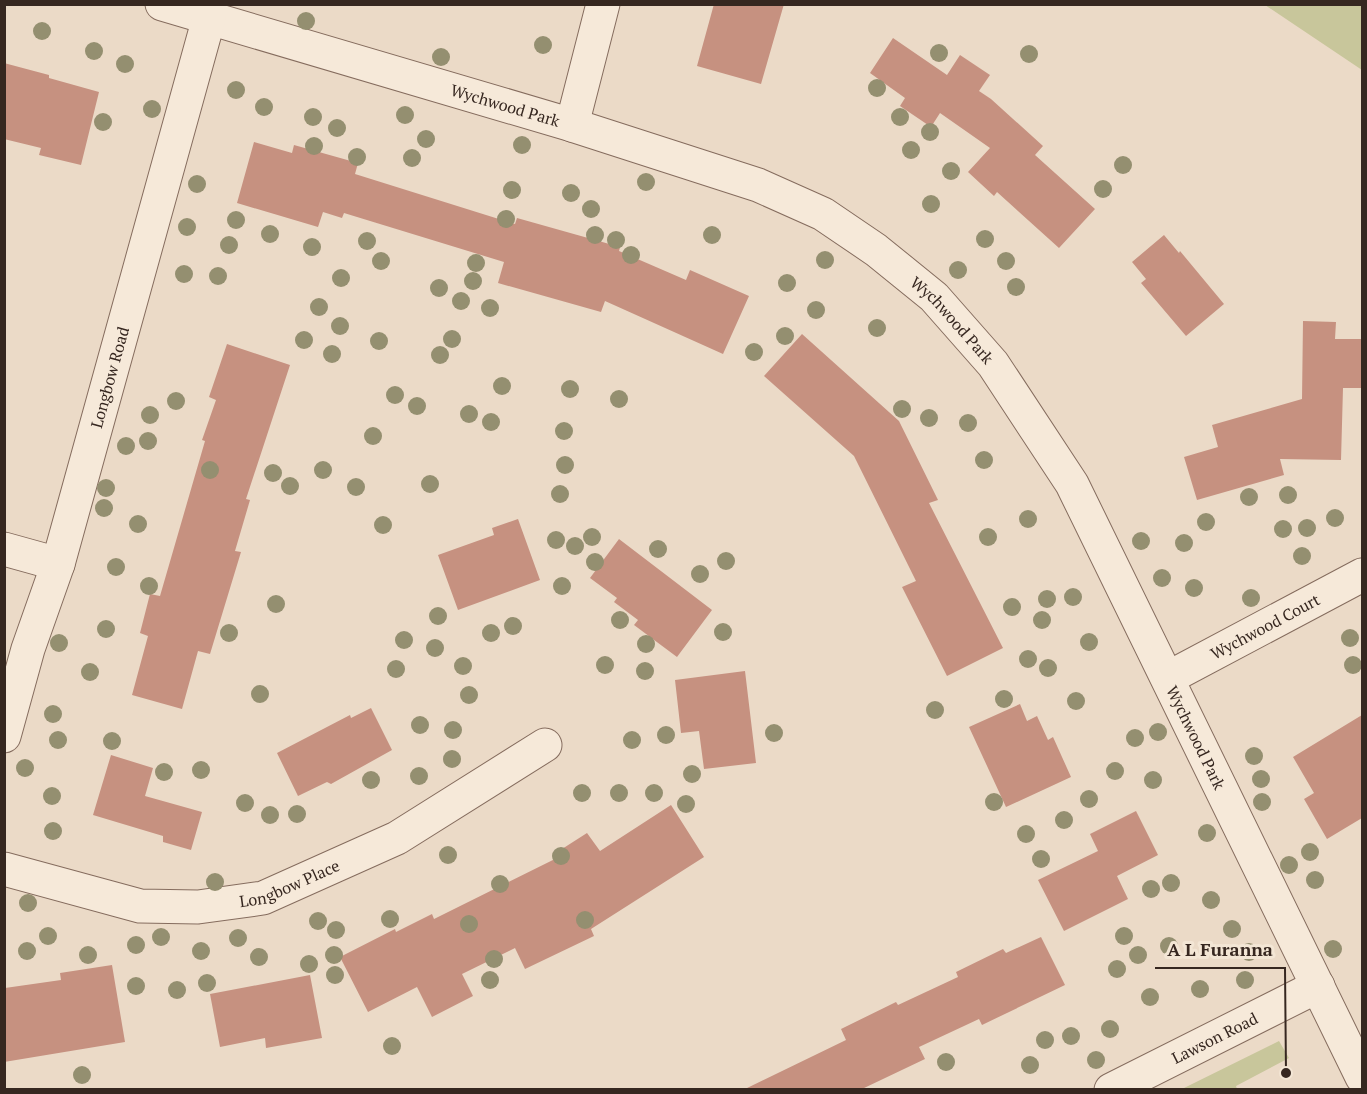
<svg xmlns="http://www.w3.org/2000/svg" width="1367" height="1094" viewBox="0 0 1367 1094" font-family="'PT Serif',serif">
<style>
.green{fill:#c8c69b}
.building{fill:#c69180}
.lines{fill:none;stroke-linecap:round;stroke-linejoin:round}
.minor-casing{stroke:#856c5e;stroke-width:35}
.minor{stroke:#f6e9d9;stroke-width:33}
.tree{fill:#948f70}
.labels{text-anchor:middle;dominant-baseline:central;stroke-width:6;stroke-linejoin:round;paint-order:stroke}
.street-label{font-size:16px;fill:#362720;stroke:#f3e6d5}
.leader{fill:none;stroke:#362720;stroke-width:2}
.callout-dot{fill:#362720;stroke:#f3e6d5;stroke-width:2}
.callout-label{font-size:18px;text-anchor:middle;font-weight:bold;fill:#362720;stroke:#f3e6d5;stroke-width:6;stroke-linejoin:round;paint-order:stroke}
</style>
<rect width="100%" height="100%" fill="#ebdac7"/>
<!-- green -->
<path class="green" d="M 1265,5 L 1362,5 L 1362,70 Z
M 1279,1041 L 1289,1058 L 1236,1086 L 1237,1089 L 1182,1089 Z"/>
<!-- building -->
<path class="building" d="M 714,4 L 784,4 L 761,84 L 697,66 Z
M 893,38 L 947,75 L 960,55 L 990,75 L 979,91 L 991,99 L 1043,146 L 1035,155 L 1095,209 L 1059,248 L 997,192 L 994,196 L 968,172 L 990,148 L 940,113 L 931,127 L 900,106 L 905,98 L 870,73 Z
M 4,63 L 49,75 L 49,78 L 99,92 L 81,165 L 39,155 L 41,148 L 4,139 Z
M 254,142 L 292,153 L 294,145 L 358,163 L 355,174 L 515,224 L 517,218 L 620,247 L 619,251 L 686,280 L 690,270 L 749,296 L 723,354 L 605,301 L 601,312 L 498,283 L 504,262 L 344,213 L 342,218 L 323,212 L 318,227 L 237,203 Z
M 1164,235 L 1179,253 L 1180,251 L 1224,304 L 1186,336 L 1141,283 L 1146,279 L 1132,262 Z
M 1303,321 L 1336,322 L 1335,339 L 1362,339 L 1362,388 L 1343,388 L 1341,460 L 1280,459 L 1284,475 L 1197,500 L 1184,457 L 1218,447 L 1212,425 L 1302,399 Z
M 802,334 L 899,421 L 938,500 L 929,503 L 1003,648 L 947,676 L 902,587 L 916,581 L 854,456 L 764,376 Z
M 227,344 L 290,365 L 246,499 L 250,500 L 235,551 L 241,552 L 210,654 L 198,651 L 182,709 L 132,695 L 148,636 L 140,633 L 150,594 L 160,596 L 205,441 L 202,440 L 216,400 L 209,397 Z
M 518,519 L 540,580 L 458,610 L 438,555 L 494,535 L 492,528 Z
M 619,539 L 712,610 L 677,657 L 634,625 L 638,620 L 614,602 L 617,598 L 590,578 Z
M 745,671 L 756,763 L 704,769 L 699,731 L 681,733 L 675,680 Z
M 1020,704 L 1027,721 L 1037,716 L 1048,740 L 1053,737 L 1071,777 L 1006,807 L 969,727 Z
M 371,708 L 392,750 L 331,784 L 327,782 L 298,796 L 277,753 L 350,715 L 351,718 Z
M 1362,715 L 1362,818 L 1327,839 L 1304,799 L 1314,793 L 1293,757 Z
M 111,755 L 153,768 L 145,796 L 202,812 L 191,850 L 163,842 L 163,836 L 93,815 Z
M 671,805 L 704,857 L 591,929 L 594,936 L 525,969 L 515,948 L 462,974 L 473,996 L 432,1017 L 417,987 L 368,1012 L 340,957 L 395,929 L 396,932 L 432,914 L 434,919 L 565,854 L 562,849 L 587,833 L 600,851 Z
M 1136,811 L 1158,855 L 1117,876 L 1128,899 L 1064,931 L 1038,880 L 1098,851 L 1090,834 Z
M 1041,937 L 1065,985 L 982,1025 L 979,1019 L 919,1047 L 925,1059 L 862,1089 L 745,1089 L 846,1040 L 841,1029 L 896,1002 L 898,1005 L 958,977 L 956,972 L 1003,949 L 1006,953 Z
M 112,965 L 125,1042 L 4,1062 L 5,988 L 61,980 L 60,973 Z
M 310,975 L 322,1038 L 266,1048 L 265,1038 L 220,1047 L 210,994 Z"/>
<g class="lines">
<!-- minor casing -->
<g class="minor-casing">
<g id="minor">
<path id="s1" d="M 162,4 L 572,125 L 758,185 L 823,214 L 876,250 L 934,297 L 993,364 L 1072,484 L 1362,1077"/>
<path d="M 572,125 L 603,4"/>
<path d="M 4,549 L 58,564"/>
<path id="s2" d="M 1168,678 L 1362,575"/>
<path id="s3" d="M 4,736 L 28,649 L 58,564 L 209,18"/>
<path id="s4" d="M 4,869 L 140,906 L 198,907 L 263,898 L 397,838 L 545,745"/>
<path id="s5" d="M 1111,1090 L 1318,986"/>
</g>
</g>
<!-- minor -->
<use href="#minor" class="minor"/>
</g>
<!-- trees -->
<g class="tree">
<circle cx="306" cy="21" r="9"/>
<circle cx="42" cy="31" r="9"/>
<circle cx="543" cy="45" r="9"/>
<circle cx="94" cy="51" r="9"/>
<circle cx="939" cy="53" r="9"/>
<circle cx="1029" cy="54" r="9"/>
<circle cx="441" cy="57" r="9"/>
<circle cx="125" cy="64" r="9"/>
<circle cx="877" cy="88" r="9"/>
<circle cx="236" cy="90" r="9"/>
<circle cx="264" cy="107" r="9"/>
<circle cx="152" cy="109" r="9"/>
<circle cx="405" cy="115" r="9"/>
<circle cx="313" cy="117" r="9"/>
<circle cx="900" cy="117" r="9"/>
<circle cx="103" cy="122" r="9"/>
<circle cx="337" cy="128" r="9"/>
<circle cx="930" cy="132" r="9"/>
<circle cx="426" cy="139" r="9"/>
<circle cx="522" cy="145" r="9"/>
<circle cx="314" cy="146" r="9"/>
<circle cx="911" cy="150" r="9"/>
<circle cx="357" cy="157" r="9"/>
<circle cx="412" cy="158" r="9"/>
<circle cx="1123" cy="165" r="9"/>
<circle cx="951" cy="171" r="9"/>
<circle cx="646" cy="182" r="9"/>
<circle cx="197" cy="184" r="9"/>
<circle cx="1103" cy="189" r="9"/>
<circle cx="512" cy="190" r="9"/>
<circle cx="571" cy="193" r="9"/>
<circle cx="931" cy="204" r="9"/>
<circle cx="591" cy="209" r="9"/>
<circle cx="506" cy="219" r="9"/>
<circle cx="236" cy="220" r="9"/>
<circle cx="187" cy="227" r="9"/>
<circle cx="270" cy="234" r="9"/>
<circle cx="595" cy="235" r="9"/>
<circle cx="712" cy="235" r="9"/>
<circle cx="985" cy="239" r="9"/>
<circle cx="616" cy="240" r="9"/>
<circle cx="367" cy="241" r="9"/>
<circle cx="229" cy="245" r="9"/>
<circle cx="312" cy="247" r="9"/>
<circle cx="631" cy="255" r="9"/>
<circle cx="825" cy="260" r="9"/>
<circle cx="381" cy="261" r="9"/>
<circle cx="1006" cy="261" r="9"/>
<circle cx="476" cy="263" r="9"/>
<circle cx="958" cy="270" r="9"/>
<circle cx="184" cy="274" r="9"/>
<circle cx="218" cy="276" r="9"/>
<circle cx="341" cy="278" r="9"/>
<circle cx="473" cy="281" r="9"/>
<circle cx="787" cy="283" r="9"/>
<circle cx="1016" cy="287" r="9"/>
<circle cx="439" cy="288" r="9"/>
<circle cx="461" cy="301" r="9"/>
<circle cx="319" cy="307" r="9"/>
<circle cx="490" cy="308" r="9"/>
<circle cx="816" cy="310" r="9"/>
<circle cx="340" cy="326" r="9"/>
<circle cx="877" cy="328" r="9"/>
<circle cx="785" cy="336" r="9"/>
<circle cx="452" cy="339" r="9"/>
<circle cx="304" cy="340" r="9"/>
<circle cx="379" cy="341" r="9"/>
<circle cx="754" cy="352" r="9"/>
<circle cx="332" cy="354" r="9"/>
<circle cx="440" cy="355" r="9"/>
<circle cx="502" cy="386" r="9"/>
<circle cx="570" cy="389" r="9"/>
<circle cx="395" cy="395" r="9"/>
<circle cx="619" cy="399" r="9"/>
<circle cx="176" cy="401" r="9"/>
<circle cx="417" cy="406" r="9"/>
<circle cx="902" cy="409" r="9"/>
<circle cx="469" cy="414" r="9"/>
<circle cx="150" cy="415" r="9"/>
<circle cx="929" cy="418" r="9"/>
<circle cx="491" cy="422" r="9"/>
<circle cx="968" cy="423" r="9"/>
<circle cx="564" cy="431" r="9"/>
<circle cx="373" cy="436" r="9"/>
<circle cx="148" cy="441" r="9"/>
<circle cx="126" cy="446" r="9"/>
<circle cx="984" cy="460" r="9"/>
<circle cx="565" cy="465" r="9"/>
<circle cx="210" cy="470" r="9"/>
<circle cx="323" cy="470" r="9"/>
<circle cx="273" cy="473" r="9"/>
<circle cx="430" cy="484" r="9"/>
<circle cx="290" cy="486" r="9"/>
<circle cx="356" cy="487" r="9"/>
<circle cx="106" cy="488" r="9"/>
<circle cx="560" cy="494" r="9"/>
<circle cx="1288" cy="495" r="9"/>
<circle cx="1249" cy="497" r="9"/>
<circle cx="104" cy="508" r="9"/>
<circle cx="1335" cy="518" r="9"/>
<circle cx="1028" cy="519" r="9"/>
<circle cx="1206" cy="522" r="9"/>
<circle cx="138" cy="524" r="9"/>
<circle cx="383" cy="525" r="9"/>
<circle cx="1307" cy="528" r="9"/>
<circle cx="1283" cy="529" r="9"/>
<circle cx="592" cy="537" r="9"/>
<circle cx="988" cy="537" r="9"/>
<circle cx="556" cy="540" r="9"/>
<circle cx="1141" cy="541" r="9"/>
<circle cx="1184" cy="543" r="9"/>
<circle cx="575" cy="546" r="9"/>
<circle cx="658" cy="549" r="9"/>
<circle cx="1302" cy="556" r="9"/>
<circle cx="726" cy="561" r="9"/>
<circle cx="595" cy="562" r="9"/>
<circle cx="116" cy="567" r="9"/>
<circle cx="700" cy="574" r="9"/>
<circle cx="1162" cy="578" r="9"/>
<circle cx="149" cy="586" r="9"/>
<circle cx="562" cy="586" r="9"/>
<circle cx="1194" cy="588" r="9"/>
<circle cx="1073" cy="597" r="9"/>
<circle cx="1251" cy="598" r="9"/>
<circle cx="1047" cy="599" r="9"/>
<circle cx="276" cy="604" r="9"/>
<circle cx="1012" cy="607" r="9"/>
<circle cx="438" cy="616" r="9"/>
<circle cx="620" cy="620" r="9"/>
<circle cx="1042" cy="620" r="9"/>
<circle cx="513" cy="626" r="9"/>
<circle cx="106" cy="629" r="9"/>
<circle cx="723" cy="632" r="9"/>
<circle cx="229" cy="633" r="9"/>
<circle cx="491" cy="633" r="9"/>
<circle cx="1350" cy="638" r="9"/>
<circle cx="404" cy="640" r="9"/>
<circle cx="1089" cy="642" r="9"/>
<circle cx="59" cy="643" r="9"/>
<circle cx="646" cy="644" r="9"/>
<circle cx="435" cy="648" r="9"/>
<circle cx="1028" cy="659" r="9"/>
<circle cx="605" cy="665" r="9"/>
<circle cx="1353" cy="665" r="9"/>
<circle cx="463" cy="666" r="9"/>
<circle cx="1048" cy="668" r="9"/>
<circle cx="396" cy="669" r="9"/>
<circle cx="645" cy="671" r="9"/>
<circle cx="90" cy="672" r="9"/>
<circle cx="260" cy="694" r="9"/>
<circle cx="469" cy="695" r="9"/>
<circle cx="1004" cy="699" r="9"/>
<circle cx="1076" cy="701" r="9"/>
<circle cx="935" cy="710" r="9"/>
<circle cx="53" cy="714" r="9"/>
<circle cx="420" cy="725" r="9"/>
<circle cx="453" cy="730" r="9"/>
<circle cx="1158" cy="732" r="9"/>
<circle cx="774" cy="733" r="9"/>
<circle cx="666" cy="735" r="9"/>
<circle cx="1135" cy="738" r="9"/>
<circle cx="58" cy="740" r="9"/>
<circle cx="632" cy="740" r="9"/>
<circle cx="112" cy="741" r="9"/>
<circle cx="1254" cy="756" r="9"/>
<circle cx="452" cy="759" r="9"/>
<circle cx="25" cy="768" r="9"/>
<circle cx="201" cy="770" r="9"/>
<circle cx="1115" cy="771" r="9"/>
<circle cx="164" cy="772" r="9"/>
<circle cx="692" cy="774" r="9"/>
<circle cx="419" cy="776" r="9"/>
<circle cx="1261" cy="779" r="9"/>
<circle cx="371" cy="780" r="9"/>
<circle cx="1153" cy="780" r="9"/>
<circle cx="582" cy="793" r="9"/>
<circle cx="619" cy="793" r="9"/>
<circle cx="654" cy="793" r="9"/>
<circle cx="52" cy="796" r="9"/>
<circle cx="1089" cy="799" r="9"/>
<circle cx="994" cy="802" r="9"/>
<circle cx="1262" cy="802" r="9"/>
<circle cx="245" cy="803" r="9"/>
<circle cx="686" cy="804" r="9"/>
<circle cx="297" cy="814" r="9"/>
<circle cx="270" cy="815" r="9"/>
<circle cx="1064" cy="820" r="9"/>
<circle cx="53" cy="831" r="9"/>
<circle cx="1207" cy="833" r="9"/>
<circle cx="1026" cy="834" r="9"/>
<circle cx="1310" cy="852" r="9"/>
<circle cx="448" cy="855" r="9"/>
<circle cx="561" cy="856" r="9"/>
<circle cx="1041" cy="859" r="9"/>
<circle cx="1289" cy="865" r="9"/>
<circle cx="1315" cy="880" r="9"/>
<circle cx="215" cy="882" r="9"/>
<circle cx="1171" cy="883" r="9"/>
<circle cx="500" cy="884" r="9"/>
<circle cx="1151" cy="889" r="9"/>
<circle cx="1211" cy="900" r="9"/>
<circle cx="28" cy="903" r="9"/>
<circle cx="390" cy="919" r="9"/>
<circle cx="585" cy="920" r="9"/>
<circle cx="318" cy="921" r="9"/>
<circle cx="469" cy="924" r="9"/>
<circle cx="1232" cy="929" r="9"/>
<circle cx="336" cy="930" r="9"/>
<circle cx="48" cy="936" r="9"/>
<circle cx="1124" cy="936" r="9"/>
<circle cx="161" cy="937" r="9"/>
<circle cx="238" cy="938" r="9"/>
<circle cx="136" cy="945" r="9"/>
<circle cx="1169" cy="946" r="9"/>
<circle cx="1333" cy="949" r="9"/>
<circle cx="27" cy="951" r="9"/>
<circle cx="201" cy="951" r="9"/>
<circle cx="1249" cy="952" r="9"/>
<circle cx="88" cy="955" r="9"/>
<circle cx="334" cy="955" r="9"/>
<circle cx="1138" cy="955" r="9"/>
<circle cx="259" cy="957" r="9"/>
<circle cx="494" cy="959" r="9"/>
<circle cx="309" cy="964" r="9"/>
<circle cx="1117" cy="969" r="9"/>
<circle cx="335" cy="975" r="9"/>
<circle cx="490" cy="980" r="9"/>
<circle cx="1245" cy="980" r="9"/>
<circle cx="207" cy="983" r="9"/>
<circle cx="136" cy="986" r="9"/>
<circle cx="1200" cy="989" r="9"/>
<circle cx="177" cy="990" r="9"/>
<circle cx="1150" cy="997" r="9"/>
<circle cx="1110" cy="1029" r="9"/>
<circle cx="1071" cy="1036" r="9"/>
<circle cx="1045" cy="1040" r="9"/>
<circle cx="392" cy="1046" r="9"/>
<circle cx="1096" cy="1060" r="9"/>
<circle cx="946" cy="1062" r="9"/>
<circle cx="1030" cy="1065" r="9"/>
<circle cx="82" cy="1075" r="9"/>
</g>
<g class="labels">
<!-- street labels -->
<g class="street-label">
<text stroke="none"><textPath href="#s1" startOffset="358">Wychwood Park</textPath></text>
<text stroke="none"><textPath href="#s1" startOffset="862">Wychwood Park</textPath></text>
<text stroke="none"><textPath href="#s3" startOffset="374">Longbow Road</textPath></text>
<text stroke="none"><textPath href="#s2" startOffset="110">Wychwood Court</textPath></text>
<text stroke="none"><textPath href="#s1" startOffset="1348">Wychwood Park</textPath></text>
<text stroke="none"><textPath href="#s4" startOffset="294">Longbow Place</textPath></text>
<text stroke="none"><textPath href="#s5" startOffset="116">Lawson Road</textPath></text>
</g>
</g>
<!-- callouts -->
<path class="leader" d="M1286 1073L1285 968H1155"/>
<circle class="callout-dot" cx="1286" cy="1073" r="6"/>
<g class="callout-label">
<text x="1220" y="956">A L Furanna</text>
</g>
<!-- border -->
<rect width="1367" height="1094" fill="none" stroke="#362720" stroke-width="12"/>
</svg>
